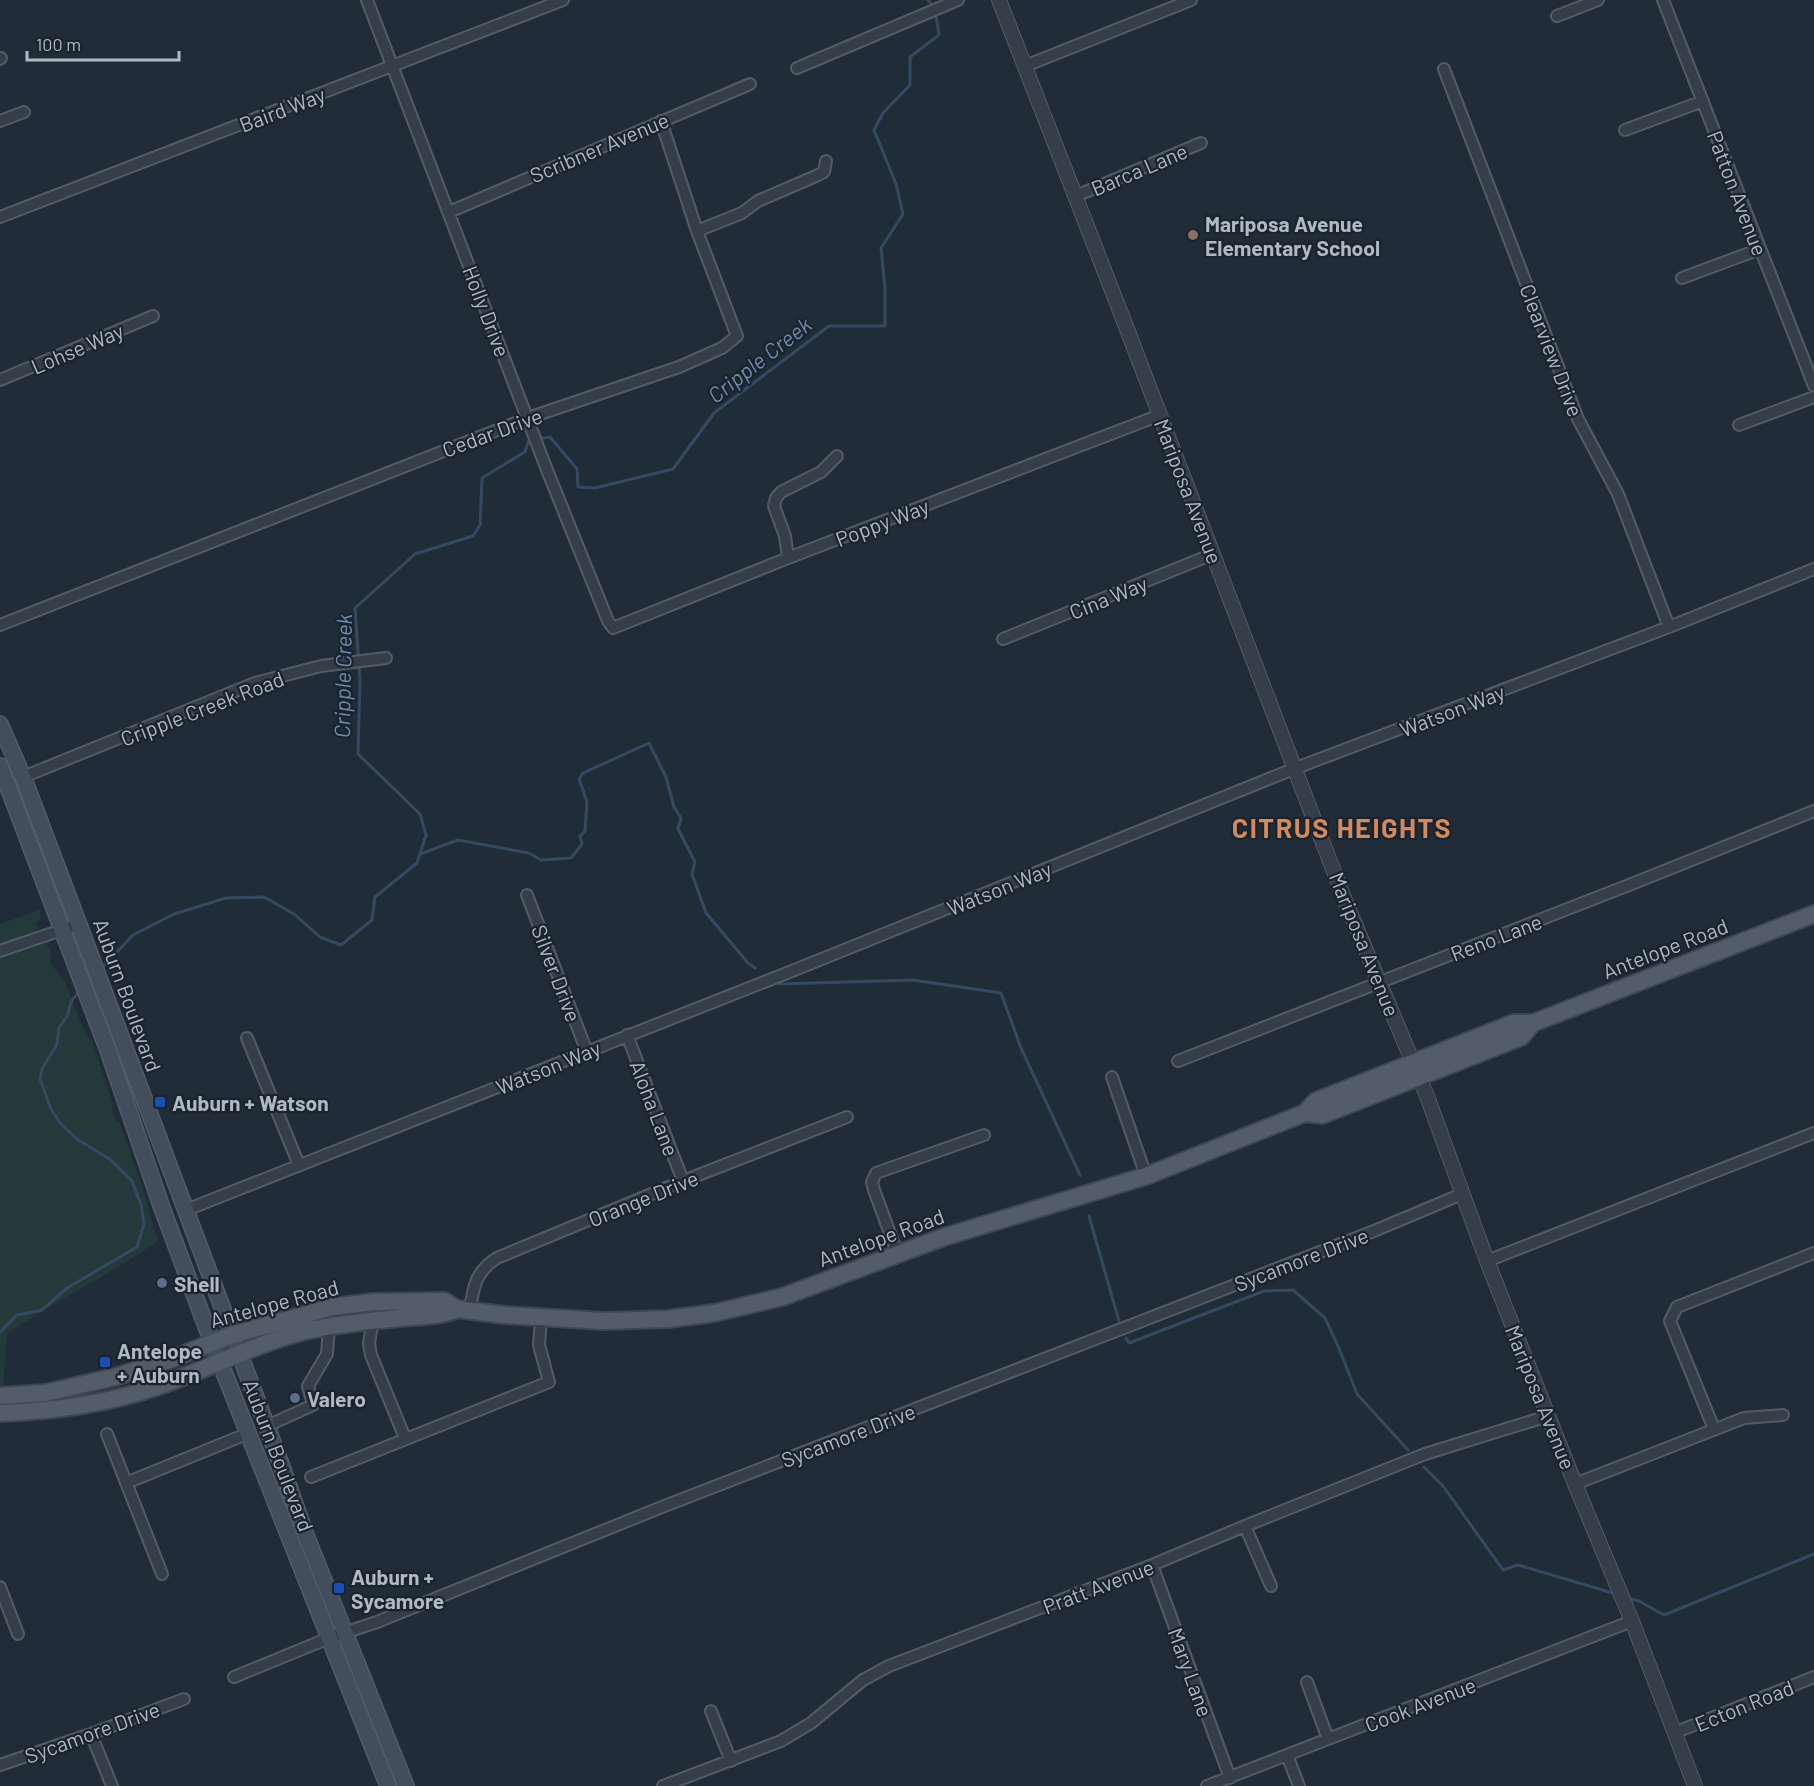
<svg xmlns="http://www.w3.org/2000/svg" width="1814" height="1786" viewBox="0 0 1814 1786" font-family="Barlow,sans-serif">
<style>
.green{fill:#23393a}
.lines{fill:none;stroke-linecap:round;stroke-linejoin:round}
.stream{stroke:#354960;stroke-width:3}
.minor-casing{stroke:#525c67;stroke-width:14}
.tertiary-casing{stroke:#525c67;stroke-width:16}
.secondary-casing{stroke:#525c67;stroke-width:18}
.primary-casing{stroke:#3e4753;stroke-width:20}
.minor{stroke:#353e49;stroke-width:10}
.tertiary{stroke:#353e49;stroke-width:14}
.secondary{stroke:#434e5c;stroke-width:15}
.primary{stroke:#535d6a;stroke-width:16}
.education-dot{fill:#8d6e63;stroke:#1a232e;stroke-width:2}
.transit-dot{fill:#1a4fb4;stroke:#1a232e;stroke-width:2}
.service-dot{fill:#5c6f8a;stroke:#1a232e;stroke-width:2}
.labels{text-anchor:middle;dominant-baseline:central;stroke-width:4.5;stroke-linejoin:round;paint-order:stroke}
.street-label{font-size:21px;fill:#afb9c6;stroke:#1a232e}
.poi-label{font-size:21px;font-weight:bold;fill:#afb9c6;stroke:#1a232e;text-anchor:start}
.water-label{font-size:22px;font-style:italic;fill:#708baa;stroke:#1a232e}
.district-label{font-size:27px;font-weight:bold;letter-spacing:1.5px;fill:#d38b5d;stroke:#1a232e}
</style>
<rect width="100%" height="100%" fill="#212c39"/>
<!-- green -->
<path class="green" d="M 41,909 L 40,919 L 36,924 L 39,931 L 44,928 L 49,943 L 47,947 L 50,950 L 51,965 L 64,979 L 85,1033 L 93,1043 L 113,1104 L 112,1109 L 116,1121 L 120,1123 L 141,1183 L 158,1241 C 109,1275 56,1301 7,1334 L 3,1390 L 0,1390 L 0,924 Z"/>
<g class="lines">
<!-- stream -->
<path class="stream" d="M 420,854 L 458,840 L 529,853 L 541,860 L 571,858 L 582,844 L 580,836 L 585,831 L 587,802 L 579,779 L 583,773 L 649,743 L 666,777 L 674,807 L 681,818 L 678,829 L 695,862 L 692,874 L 706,913 L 748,963 L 755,968
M 101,969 L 133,935 L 174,914 L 226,898 L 264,897 L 294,914 L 320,937 L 341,945 L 372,920 L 375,897 L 417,863 L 426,835 L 420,814 L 358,754 L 360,682 L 355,608 L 415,554 L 473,536 L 480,525 L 482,478 L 525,452 L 529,440 L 550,437 L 577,469 L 578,487 L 595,488 L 673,469 L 714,413 L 829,326 L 885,326 L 885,288 L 881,248 L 903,214 L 896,184 L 874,130 L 883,113 L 910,85 L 910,57 L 939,35 L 935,8 L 928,0
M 779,984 L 913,980 L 1001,993 L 1021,1048 L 1080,1175
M 1089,1216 L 1119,1321
M 0,1332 L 17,1315 L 42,1310 L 67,1288 L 137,1247 L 144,1224 L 141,1205 L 132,1181 L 111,1160 L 77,1139 L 61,1124 L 51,1109 L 40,1079 L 42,1069 L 57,1044 L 59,1028 L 67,1016 L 72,1000 L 80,991
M 1126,1338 L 1129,1343 L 1264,1291 L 1293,1290 L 1325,1318 L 1338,1346 L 1357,1394 L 1408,1450
M 1424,1467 L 1443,1486 L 1503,1570 L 1518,1565 L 1616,1594
M 1628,1598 L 1639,1601 L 1664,1615 L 1814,1554"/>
<!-- minor casing -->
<g class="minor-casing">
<path id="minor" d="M 367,0 L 547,470 L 608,621 L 613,628 L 788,558 L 1160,415
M 1663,0 L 1814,386
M 1557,16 L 1598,0
M 0,59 L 1,58
M 1025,66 L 1191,0
M 797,68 L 958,0
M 1444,69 L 1578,419 L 1618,494 L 1669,627
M 0,121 L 24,112
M 1625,130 L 1703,101
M 1076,196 L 1201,143
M 449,212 L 750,84
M 0,217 L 563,0
M 697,231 L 742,213 L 758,201 L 816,176 L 824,172 L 826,161
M 1682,278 L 1760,249
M 0,380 L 153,316
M 1739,425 L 1814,397
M 788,558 L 785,536 L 774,506 L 776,498 L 781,492 L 821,472 L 837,456
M 0,625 L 528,418 L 679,367 L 722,348 L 737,336 L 697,231 L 661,121
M 1003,639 L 1213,554
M 23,777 L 255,683 L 321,666 L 386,658
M 527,895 L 587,1052
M 0,951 L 79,924
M 627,1035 L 683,1181
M 247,1038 L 299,1165
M 1178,1061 L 1629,885 L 1814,811
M 1112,1077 L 1146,1176
M 186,1210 L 787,973 L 1296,768 L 1669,627 L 1814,569
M 898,1255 L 874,1190 L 872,1182 L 876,1173 L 984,1135
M 1487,1261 L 1814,1133
M 470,1310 C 473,1287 476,1271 497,1258 L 683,1181 L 847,1117
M 373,1320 L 369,1343 L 371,1355 L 405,1438
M 267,1426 L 313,1405 L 308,1386 L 327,1354 L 329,1326
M 1714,1429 L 1670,1321 L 1677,1307 L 1814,1253
M 107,1434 L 162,1574
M 311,1477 L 549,1382 L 539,1345 L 541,1318
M 126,1483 L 249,1433
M 1575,1484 L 1744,1418 L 1783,1415
M 1245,1526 L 1271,1586
M 1152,1565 L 1230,1778
M 0,1587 L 18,1634
M 234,1677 L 329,1638 L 377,1622 L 662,1507 L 1374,1231 L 1462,1194
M 1307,1682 L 1328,1739
M 711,1711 L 731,1761
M 1674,1733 L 1814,1677
M 91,1734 L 112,1786
M 1287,1755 L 1299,1786
M 0,1765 L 91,1734 L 184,1699
M 663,1786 L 781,1741 L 811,1723 L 863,1680 L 889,1666 L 1152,1565 L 1245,1526 L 1425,1454 L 1548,1416
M 1207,1786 L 1632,1621"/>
</g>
<!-- tertiary casing -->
<g class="tertiary-casing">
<path id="tertiary" d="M 999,0 L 1127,329 L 1344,898 L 1427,1096 L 1487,1261 L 1575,1484 L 1632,1621 L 1695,1786"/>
</g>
<!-- secondary casing -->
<g class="secondary-casing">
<path id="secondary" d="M 0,724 L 23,777 L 79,925 L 282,1467 L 305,1533 L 406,1786
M 0,766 L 109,1053 L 162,1208 L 212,1342 L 388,1786"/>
</g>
<!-- primary casing -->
<g class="primary-casing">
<path id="primary" d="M 1305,1113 L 1322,1115 L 1521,1037 L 1533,1023
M 0,1396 L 45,1393 L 115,1377 L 169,1360 L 232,1335 L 332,1307 L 374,1302 L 444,1301 L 457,1309 L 505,1315 L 604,1321 L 668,1319 L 714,1313 L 782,1297 L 944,1237 L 1146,1176 L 1305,1113 L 1316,1101 L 1514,1023 L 1533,1023 L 1814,914
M 0,1413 C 53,1411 106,1404 156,1387 C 206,1370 254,1344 305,1331 C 336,1324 368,1321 400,1318 C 419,1316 439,1317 457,1309"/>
</g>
<!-- minor -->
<use href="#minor" class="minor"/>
<!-- tertiary -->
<use href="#tertiary" class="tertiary"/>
<!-- secondary -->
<use href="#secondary" class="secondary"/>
<!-- primary -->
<use href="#primary" class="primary"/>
</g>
<!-- markers -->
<circle class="education-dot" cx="1193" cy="235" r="6"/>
<g class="transit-dot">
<rect x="154" y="1096" width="12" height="12" rx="3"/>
<rect x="99" y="1356" width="12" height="12" rx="3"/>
<rect x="333" y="1582" width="12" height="12" rx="3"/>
</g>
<g class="service-dot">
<circle cx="162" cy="1283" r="6"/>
<circle cx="295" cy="1398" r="6"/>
</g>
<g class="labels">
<!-- street labels -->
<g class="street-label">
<text transform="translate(282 109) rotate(-21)">Baird Way</text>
<text transform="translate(599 147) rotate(-23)">Scribner Avenue</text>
<text transform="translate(1139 169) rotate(-23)">Barca Lane</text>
<text transform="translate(1738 193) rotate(69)">Patton Avenue</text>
<text transform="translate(487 311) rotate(69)">Holly Drive</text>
<text transform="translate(77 348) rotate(-23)">Lohse Way</text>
<text transform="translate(1552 350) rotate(69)">Clearview Drive</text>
<text transform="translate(492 432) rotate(-20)">Cedar Drive</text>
<text transform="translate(1189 491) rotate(69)">Mariposa Avenue</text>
<text transform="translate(882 522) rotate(-21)">Poppy Way</text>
<text transform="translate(1108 597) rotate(-22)">Cina Way</text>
<text transform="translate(202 708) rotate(-21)">Cripple Creek Road</text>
<text transform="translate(1452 710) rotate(-21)">Watson Way</text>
<text transform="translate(999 888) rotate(-22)">Watson Way</text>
<text transform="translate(1496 937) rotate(-21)">Reno Lane</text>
<text transform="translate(1365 944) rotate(68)">Mariposa Avenue</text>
<text transform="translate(1665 948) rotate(-21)">Antelope Road</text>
<text transform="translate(557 973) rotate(69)">Silver Drive</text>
<text transform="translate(128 995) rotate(70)">Auburn Boulevard</text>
<text transform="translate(548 1067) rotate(-22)">Watson Way</text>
<text transform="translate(655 1108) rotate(69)">Aloha Lane</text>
<text transform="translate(643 1198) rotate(-22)">Orange Drive</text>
<text transform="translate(881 1237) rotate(-20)">Antelope Road</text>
<text transform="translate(1301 1259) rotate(-21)">Sycamore Drive</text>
<text transform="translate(274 1303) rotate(-15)">Antelope Road</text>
<text transform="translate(1541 1397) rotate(68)">Mariposa Avenue</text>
<text transform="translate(848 1435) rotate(-21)">Sycamore Drive</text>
<text transform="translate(279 1455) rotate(69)">Auburn Boulevard</text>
<text transform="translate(1098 1586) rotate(-21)">Pratt Avenue</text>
<text transform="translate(1191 1672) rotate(70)">Mary Lane</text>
<text transform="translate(1420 1704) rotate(-21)">Cook Avenue</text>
<text transform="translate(1744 1705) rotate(-22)">Ecton Road</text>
<text transform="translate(92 1732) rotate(-20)">Sycamore Drive</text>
</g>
<!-- poi labels -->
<g class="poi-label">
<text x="1205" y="223">Mariposa Avenue<tspan x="1205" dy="24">Elementary School</tspan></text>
<text x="172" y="1102">Auburn + Watson</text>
<text x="174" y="1283">Shell</text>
<text x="117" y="1350">Antelope<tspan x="117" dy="24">+ Auburn</tspan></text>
<text x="307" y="1398">Valero</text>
<text x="351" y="1576">Auburn +<tspan x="351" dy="24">Sycamore</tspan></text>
</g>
<!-- water labels -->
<g class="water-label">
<text transform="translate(759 359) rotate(-38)">Cripple Creek</text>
<text transform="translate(342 676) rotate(-89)">Cripple Creek</text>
</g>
<!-- district labels -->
<g class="district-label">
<text x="1342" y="827">CITRUS HEIGHTS</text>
</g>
</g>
<!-- scale -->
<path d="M27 51v9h152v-9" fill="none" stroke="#afb9c6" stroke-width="3"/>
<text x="36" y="51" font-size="18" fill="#afb9c6" stroke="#1a232e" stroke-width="4.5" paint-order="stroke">100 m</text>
</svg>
